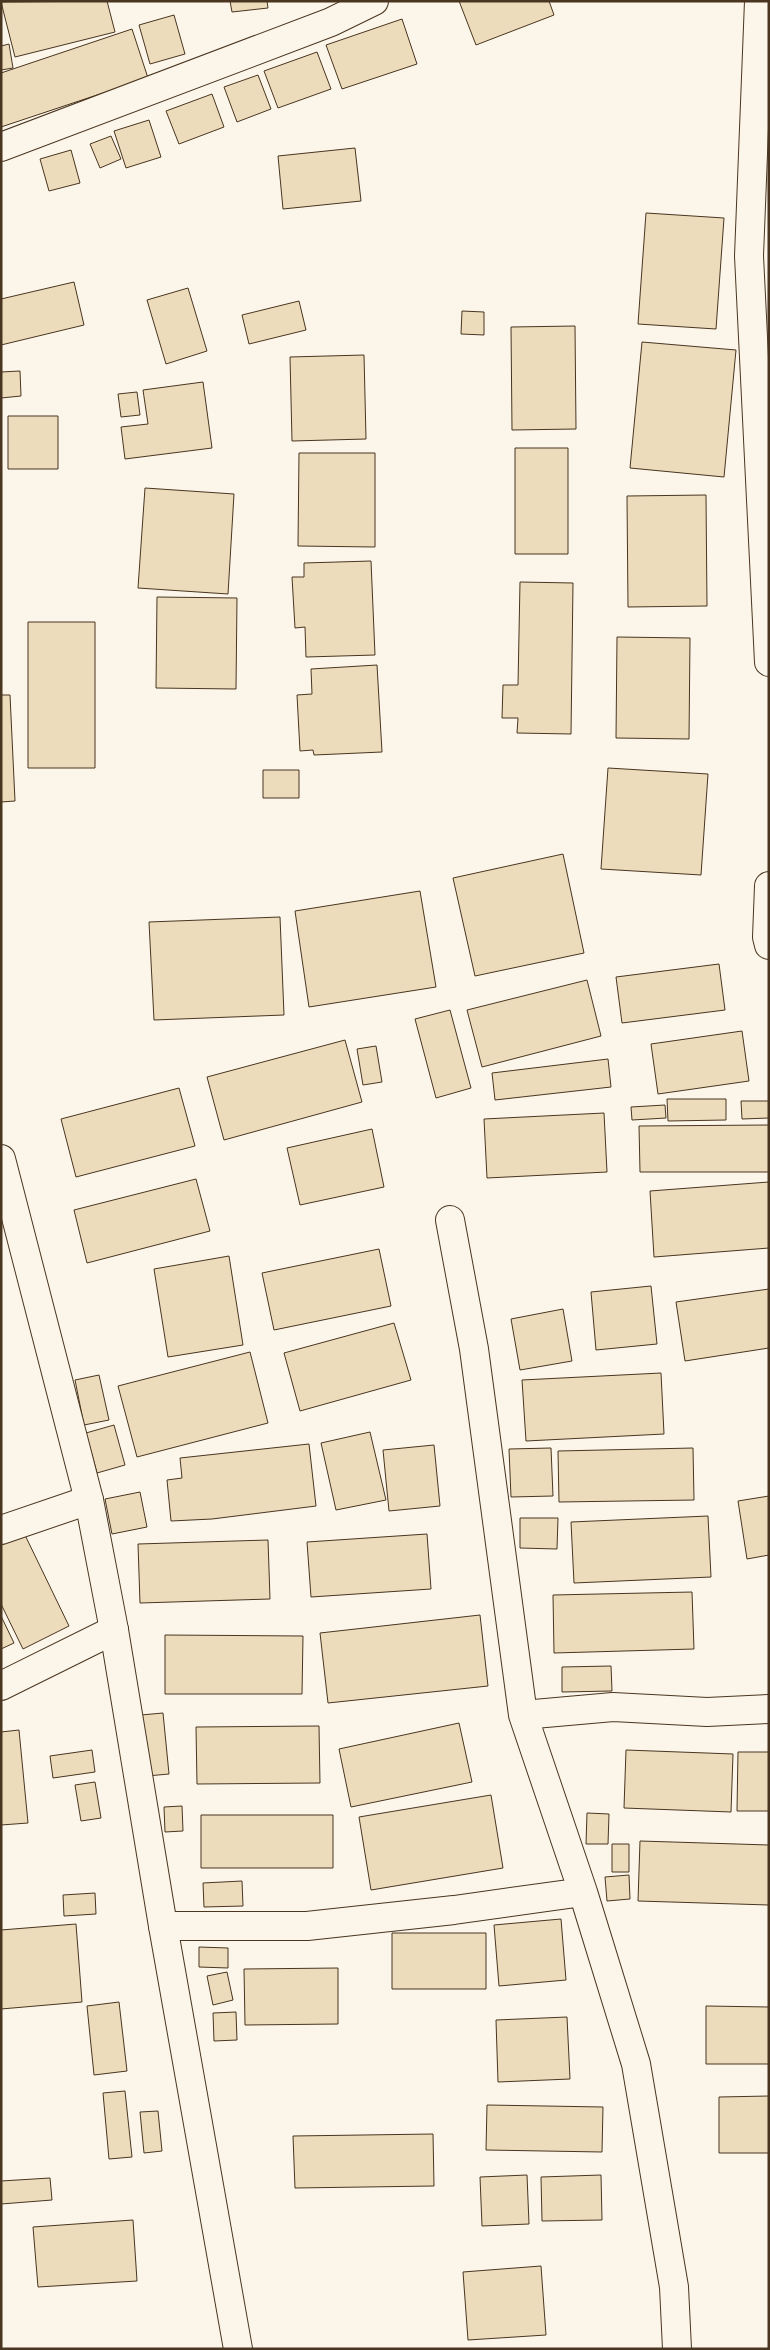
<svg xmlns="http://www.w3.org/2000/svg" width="770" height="2350" viewBox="0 0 770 2350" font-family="Arial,sans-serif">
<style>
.building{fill:#ecdcbc;stroke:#4a3520}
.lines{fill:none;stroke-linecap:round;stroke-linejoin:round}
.street-casing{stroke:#4a3520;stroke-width:30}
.secondary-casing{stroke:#4a3520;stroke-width:30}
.street{stroke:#fbf6e9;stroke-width:28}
.secondary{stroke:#fbf6e9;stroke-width:28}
</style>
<rect width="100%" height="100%" fill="#fbf6e9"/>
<!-- building -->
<path class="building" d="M 107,1 L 115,32 L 15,57 L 1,2 Z
M 230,1 L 267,1 L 268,8 L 232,12 Z
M 459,1 L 549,1 L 554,15 L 476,45 Z
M 174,15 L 185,54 L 150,64 L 139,25 Z
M 402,19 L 417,64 L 342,89 L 326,45 Z
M 132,29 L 148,78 L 1,127 L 1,73 Z
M 9,44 L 13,68 L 1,70 L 1,46 Z
M 317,52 L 331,89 L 278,108 L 264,71 Z
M 258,75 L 271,109 L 237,122 L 224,87 Z
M 212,94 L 224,127 L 179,144 L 166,111 Z
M 149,120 L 161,157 L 126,168 L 114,131 Z
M 111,136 L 121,159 L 100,168 L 90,144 Z
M 355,148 L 361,201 L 283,209 L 278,156 Z
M 71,150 L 80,183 L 49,191 L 40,159 Z
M 646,213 L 724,218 L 716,329 L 638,324 Z
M 74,282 L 84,325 L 1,345 L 1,299 Z
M 188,288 L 207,351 L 166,364 L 147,300 Z
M 299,301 L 306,330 L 249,344 L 242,315 Z
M 462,311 L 484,312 L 484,335 L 461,334 Z
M 575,326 L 576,429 L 512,430 L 511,327 Z
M 642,342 L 736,350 L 724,477 L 630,468 Z
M 364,355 L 366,439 L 292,441 L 290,357 Z
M 20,371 L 21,396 L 1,398 L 1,372 Z
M 203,382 L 212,448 L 125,459 L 121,427 L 148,424 L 143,390 Z
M 137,392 L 140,415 L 121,417 L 118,394 Z
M 8,416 L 58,416 L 58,469 L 8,469 Z
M 515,448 L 568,448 L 568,554 L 515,554 Z
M 299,453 L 375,453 L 375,547 L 298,546 Z
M 145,488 L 234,494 L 228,594 L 138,588 Z
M 706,495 L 707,606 L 628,607 L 627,496 Z
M 371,561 L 375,655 L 306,657 L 305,627 L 295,628 L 292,577 L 304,577 L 304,563 Z
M 520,582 L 573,583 L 571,734 L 517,733 L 518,718 L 502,718 L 503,685 L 518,685 Z
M 157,597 L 237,598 L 236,689 L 156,688 Z
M 28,622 L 95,622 L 95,768 L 28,768 Z
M 617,637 L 690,638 L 689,739 L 616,738 Z
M 377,665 L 382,752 L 314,755 L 313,750 L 300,751 L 297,695 L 312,694 L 311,669 Z
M 1,695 L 10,695 L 15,801 L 1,802 Z
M 608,768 L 708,774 L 701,875 L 601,869 Z
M 263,770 L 299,770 L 299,798 L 263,798 Z
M 563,854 L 584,953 L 475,976 L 453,878 Z
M 420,891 L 436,987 L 309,1007 L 295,911 Z
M 280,917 L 284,1015 L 154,1020 L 149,922 Z
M 719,964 L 725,1010 L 622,1023 L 616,977 Z
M 587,980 L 601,1036 L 482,1067 L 467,1010 Z
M 450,1010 L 471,1088 L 436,1098 L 415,1019 Z
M 742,1031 L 749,1081 L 658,1094 L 651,1044 Z
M 345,1040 L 362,1102 L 224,1140 L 207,1077 Z
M 376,1046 L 382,1082 L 363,1085 L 357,1049 Z
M 608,1059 L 611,1087 L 495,1100 L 492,1073 Z
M 179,1088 L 195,1146 L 76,1177 L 61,1119 Z
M 667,1099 L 726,1099 L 726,1120 L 668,1121 Z
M 741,1101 L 769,1101 L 769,1118 L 742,1119 Z
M 665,1105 L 666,1118 L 632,1120 L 631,1107 Z
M 604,1113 L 607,1172 L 487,1178 L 484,1119 Z
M 769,1125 L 769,1172 L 640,1172 L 639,1126 Z
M 372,1129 L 384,1187 L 300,1205 L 287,1148 Z
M 196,1179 L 210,1231 L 87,1263 L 74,1210 Z
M 769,1182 L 769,1248 L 654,1257 L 650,1191 Z
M 379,1249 L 391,1306 L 274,1330 L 262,1273 Z
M 229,1256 L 243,1345 L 168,1357 L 154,1269 Z
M 651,1286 L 657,1344 L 596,1350 L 591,1292 Z
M 769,1289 L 769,1348 L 685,1361 L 676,1302 Z
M 563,1309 L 572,1361 L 520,1370 L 511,1319 Z
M 394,1323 L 411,1380 L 300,1411 L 284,1353 Z
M 250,1352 L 268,1423 L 137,1457 L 118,1386 Z
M 661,1373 L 664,1434 L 526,1441 L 522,1380 Z
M 99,1375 L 109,1420 L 84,1425 L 75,1380 Z
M 114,1425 L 125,1465 L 97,1473 L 86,1433 Z
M 370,1432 L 386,1500 L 336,1510 L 321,1443 Z
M 309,1444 L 316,1506 L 212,1519 L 171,1521 L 167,1480 L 182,1478 L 180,1458 Z
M 434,1445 L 440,1506 L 389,1511 L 383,1450 Z
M 551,1448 L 553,1496 L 511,1497 L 509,1449 Z
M 693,1448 L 694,1500 L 559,1502 L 558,1451 Z
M 140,1492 L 147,1527 L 112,1534 L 105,1499 Z
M 769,1496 L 769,1555 L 747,1559 L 738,1501 Z
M 708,1516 L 711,1577 L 574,1583 L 571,1522 Z
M 520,1518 L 558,1518 L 557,1549 L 520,1548 Z
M 24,1533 L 69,1626 L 23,1649 L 1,1604 L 1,1544 Z
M 427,1534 L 431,1589 L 311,1597 L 307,1542 Z
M 268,1540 L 270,1599 L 140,1603 L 138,1544 Z
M 692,1592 L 694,1649 L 554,1653 L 553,1595 Z
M 480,1615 L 488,1686 L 328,1703 L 320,1633 Z
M 1,1616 L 14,1643 L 1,1649 Z
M 165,1635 L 303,1636 L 302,1694 L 165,1694 Z
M 611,1666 L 612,1691 L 562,1692 L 562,1667 Z
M 163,1713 L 169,1774 L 147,1776 L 141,1715 Z
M 459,1723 L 472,1782 L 351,1807 L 339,1749 Z
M 319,1726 L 320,1783 L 197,1784 L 196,1727 Z
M 19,1730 L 28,1823 L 1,1825 L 1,1732 Z
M 92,1750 L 95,1772 L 53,1778 L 50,1756 Z
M 626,1750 L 733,1754 L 731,1812 L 624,1808 Z
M 738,1752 L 769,1752 L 769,1811 L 737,1811 Z
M 95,1782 L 101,1818 L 81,1821 L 75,1785 Z
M 491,1795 L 503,1868 L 371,1890 L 359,1817 Z
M 182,1806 L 183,1831 L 165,1832 L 164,1807 Z
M 587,1813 L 609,1814 L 608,1844 L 586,1844 Z
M 201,1815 L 333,1815 L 333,1868 L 201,1868 Z
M 640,1841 L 769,1845 L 769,1905 L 638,1901 Z
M 612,1844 L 629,1844 L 629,1872 L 612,1872 Z
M 629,1875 L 630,1899 L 607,1901 L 605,1877 Z
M 242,1881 L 243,1906 L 204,1907 L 203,1883 Z
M 95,1893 L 96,1914 L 64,1916 L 63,1895 Z
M 561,1919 L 566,1980 L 499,1986 L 494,1925 Z
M 76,1924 L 82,2002 L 1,2009 L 1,1930 Z
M 392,1933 L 486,1933 L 486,1989 L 392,1989 Z
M 199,1947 L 228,1948 L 228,1968 L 199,1967 Z
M 338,1968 L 338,2024 L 245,2025 L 244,1969 Z
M 227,1972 L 233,2000 L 213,2005 L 207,1976 Z
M 119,2002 L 127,2071 L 94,2075 L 87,2006 Z
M 706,2006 L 769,2007 L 769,2064 L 706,2064 Z
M 236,2012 L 237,2040 L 214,2041 L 213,2013 Z
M 567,2017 L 570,2079 L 498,2082 L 496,2020 Z
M 125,2091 L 132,2157 L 109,2159 L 103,2093 Z
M 769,2096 L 769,2153 L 719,2153 L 719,2097 Z
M 487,2105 L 603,2107 L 602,2152 L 486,2150 Z
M 158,2111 L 162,2151 L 144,2153 L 140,2112 Z
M 433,2134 L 434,2186 L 295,2188 L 293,2136 Z
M 527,2175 L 529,2224 L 482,2226 L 480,2177 Z
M 601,2175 L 602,2220 L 542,2221 L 541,2177 Z
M 50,2178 L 52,2200 L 1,2204 L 1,2181 Z
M 133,2220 L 137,2281 L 38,2287 L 33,2227 Z
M 541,2266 L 546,2335 L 468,2340 L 463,2272 Z"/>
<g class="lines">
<!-- street casing -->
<g class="street-casing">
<path id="street" d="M 759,1 L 749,256 L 769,662
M 769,886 L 767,937 L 769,945
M 450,1220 L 474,1349 L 523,1715 L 583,1892 L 636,2064 L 674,2287 L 677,2349
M 1,1530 L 89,1500
M 1,1686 L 114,1630
M 523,1715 L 613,1707 L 707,1712 L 769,1709
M 163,1926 L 307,1926 L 454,1910 L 583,1892"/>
</g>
<!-- secondary casing -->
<g class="secondary-casing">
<path id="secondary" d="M 1,147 L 331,22 L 374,1
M 1,1159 L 89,1500 L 114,1630 L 163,1926 L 238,2349"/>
</g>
<!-- street -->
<use href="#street" class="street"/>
<!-- secondary -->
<use href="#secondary" class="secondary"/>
</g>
<!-- border -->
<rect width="770" height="2350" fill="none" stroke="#4a3520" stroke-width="5"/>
</svg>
